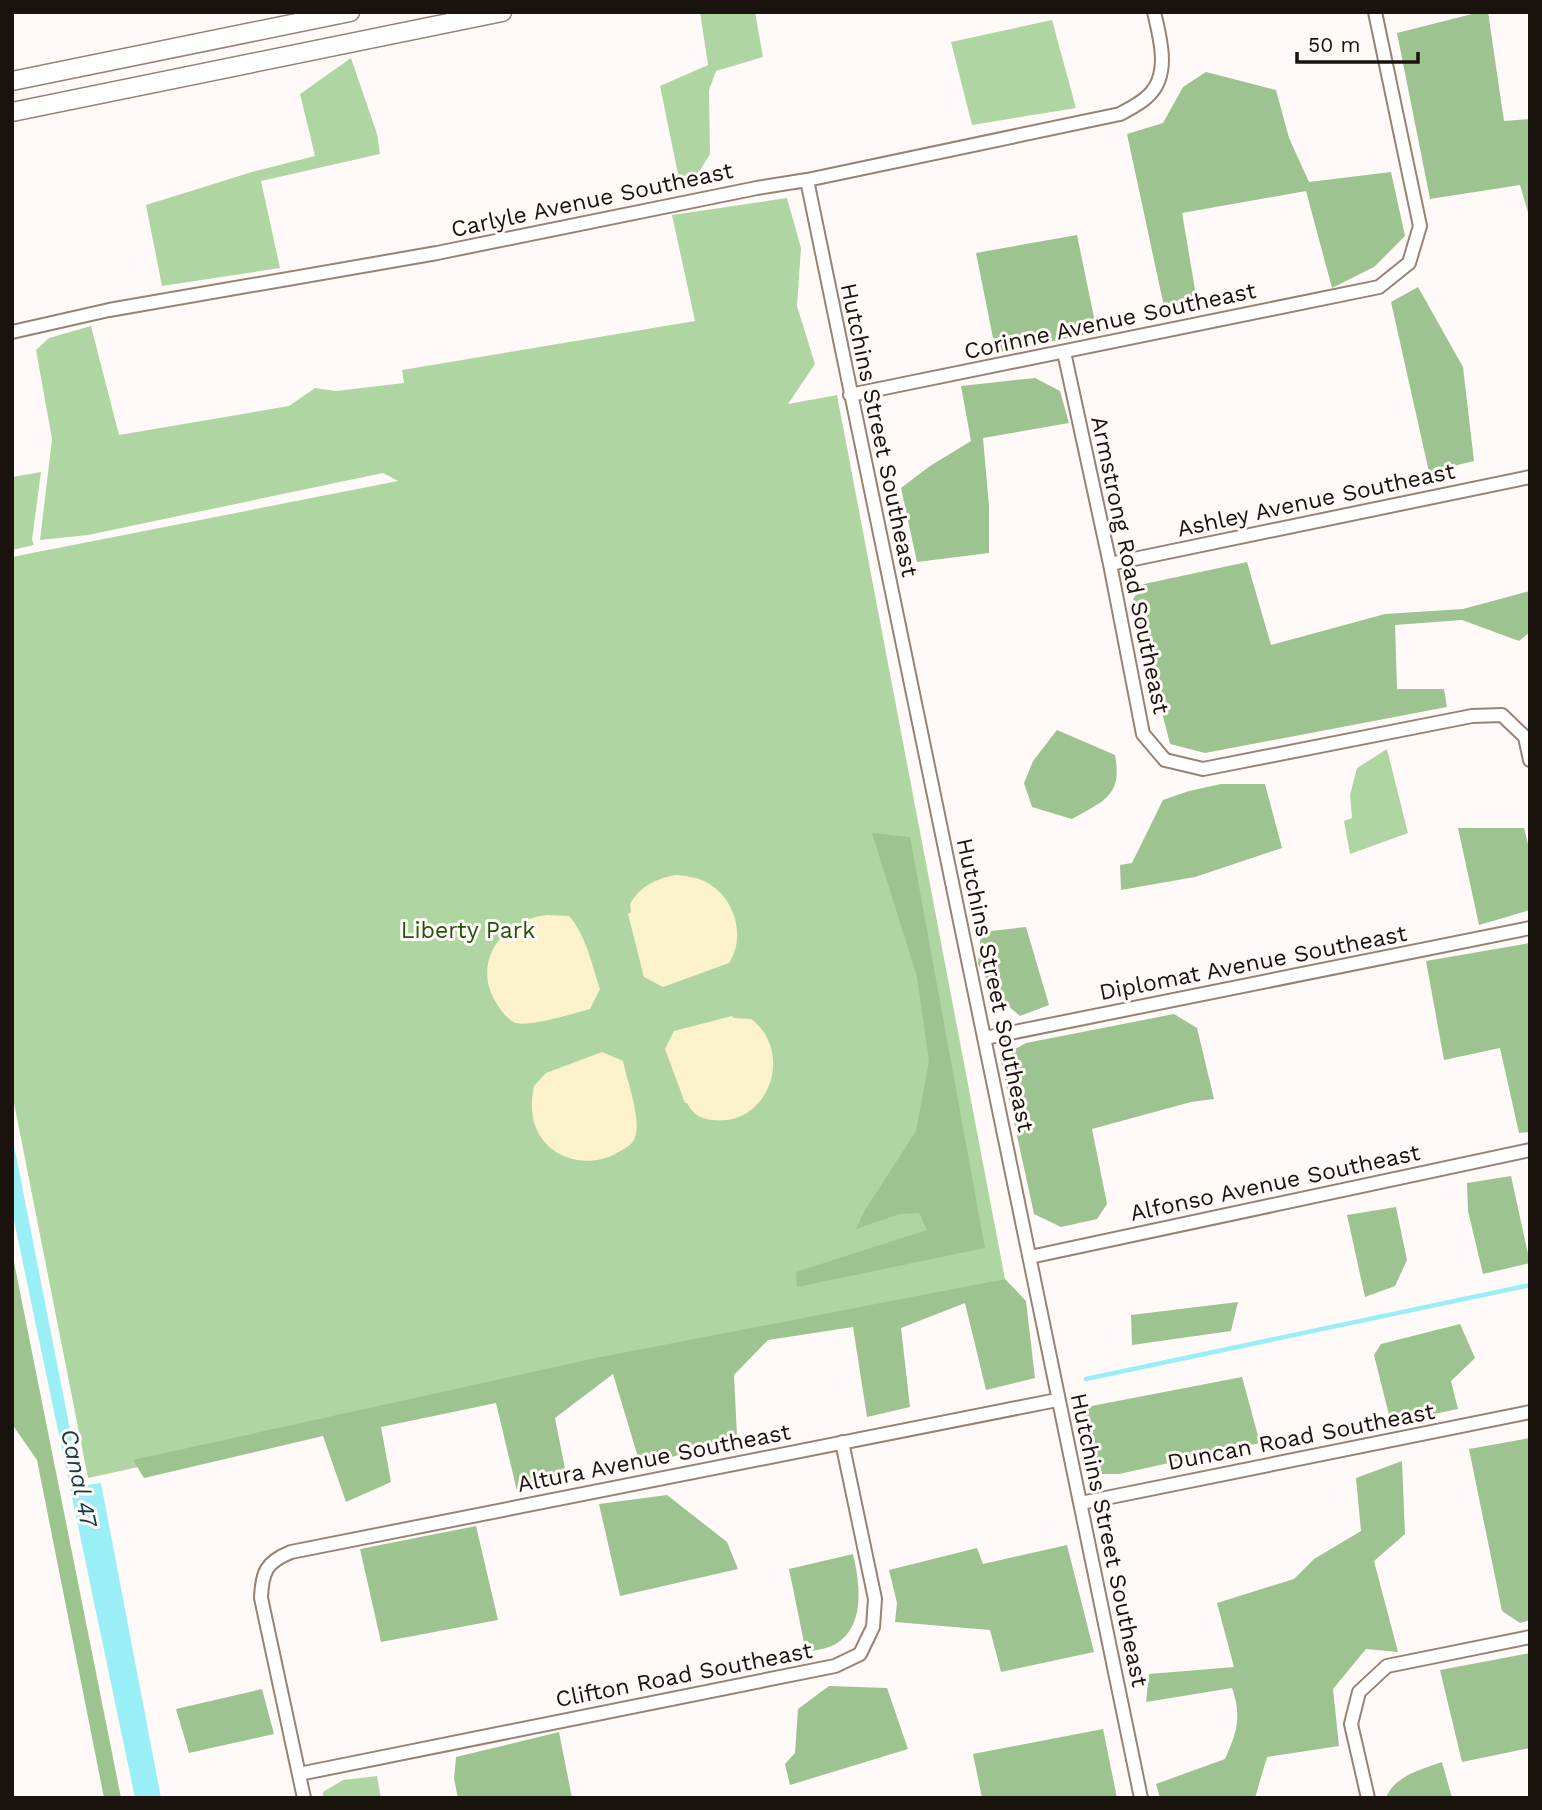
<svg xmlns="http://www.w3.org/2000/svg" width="1542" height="1810" viewBox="0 0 1542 1810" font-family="'Work Sans',sans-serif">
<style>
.green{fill:#afd6a2}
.forest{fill:#9dc390}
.sand{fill:#fbf2cc}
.water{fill:#9aeff7}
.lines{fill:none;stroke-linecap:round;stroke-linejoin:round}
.stream{stroke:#9aeff7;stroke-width:4.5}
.street-casing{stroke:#978375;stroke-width:16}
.secondary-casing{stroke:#978375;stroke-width:21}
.street{stroke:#fff;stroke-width:12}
.secondary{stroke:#fff;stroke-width:18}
.labels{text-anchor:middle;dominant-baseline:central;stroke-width:6;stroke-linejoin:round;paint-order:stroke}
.street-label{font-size:23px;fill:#1a120d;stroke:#fffaf7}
.park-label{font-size:23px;fill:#23530a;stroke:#fffaf7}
.water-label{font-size:24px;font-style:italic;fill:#133c40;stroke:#fffaf7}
</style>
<rect width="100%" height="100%" fill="#fffaf7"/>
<!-- green -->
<path class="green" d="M 700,12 L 755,12 L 763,57 L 716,71 L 709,90 L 710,154 L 696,177 L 680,184 L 660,86 L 708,65 Z
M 1052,20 L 1076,108 L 972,125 L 951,42 Z
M 351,58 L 377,134 L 380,154 L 261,181 L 280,268 L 162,286 L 146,205 L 252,172 L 315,156 L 300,94 Z
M 787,198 L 801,248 L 797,306 L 815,364 L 788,404 L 837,395 L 1005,1279 L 88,1478 L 12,1093 L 12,557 L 398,481 L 383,473 L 88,535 L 40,540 L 52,439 L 36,350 L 49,338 L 91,326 L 119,435 L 289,406 L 315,388 L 336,391 L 404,383 L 402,370 L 695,321 L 672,215 Z
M 41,472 L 32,540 L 34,545 L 12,550 L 12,477 Z
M 1387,749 L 1408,833 L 1350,854 L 1344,821 L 1352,818 L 1350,795 L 1357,768 Z
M 377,1776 L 381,1798 L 323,1798 L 323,1792 L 343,1780 Z"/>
<!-- forest -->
<path class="forest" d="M 1480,12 L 1488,12 L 1504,121 L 1530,119 L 1530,219 L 1520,185 L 1430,199 L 1397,33 Z
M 1206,72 L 1276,90 L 1289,138 L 1309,182 L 1391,172 L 1405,236 L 1374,267 L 1332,288 L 1306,191 L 1182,213 L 1198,307 L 1166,316 L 1127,134 L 1163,123 L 1183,87 Z
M 1077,235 L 1097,332 L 996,353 L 976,253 Z
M 1418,287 L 1463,367 L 1474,461 L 1429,472 L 1391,302 Z
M 1035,378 L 1060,391 L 1069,423 L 983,438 L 989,506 L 989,553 L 917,562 L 901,488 L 930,466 L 971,441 L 961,386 Z
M 1247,562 L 1271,645 L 1385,614 L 1463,609 L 1530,591 L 1530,632 L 1519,641 L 1462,620 L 1395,625 L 1397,689 L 1444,689 L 1447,707 L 1205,753 L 1170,744 L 1133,599 L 1144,584 Z
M 1057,730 L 1115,755 C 1123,796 1103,801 1072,819 L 1032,807 L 1024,783 L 1033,761 Z
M 1221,784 L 1265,784 L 1282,848 L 1195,877 L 1121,890 L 1120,865 L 1132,863 L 1163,800 L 1189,791 Z
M 1458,828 L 1524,828 L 1530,852 L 1530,910 L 1479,925 Z
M 872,833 L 910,837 L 985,1248 L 797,1287 L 796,1272 L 927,1230 L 919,1213 L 900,1214 L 856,1229 L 865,1210 L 916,1131 L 929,1061 L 917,977 Z
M 1026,927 L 1049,1005 L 1020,1016 L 996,996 L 978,964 L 981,932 Z
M 1530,943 L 1530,1132 L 1519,1133 L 1500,1048 L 1444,1060 L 1426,961 Z
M 1174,1014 L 1197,1028 L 1214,1099 L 1191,1102 L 1092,1129 L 1107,1204 L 1097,1219 L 1061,1227 L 1034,1214 L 1000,1057 L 1026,1043 Z
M 1511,1176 L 1530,1263 L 1483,1274 L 1468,1211 L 1467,1183 Z
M 1396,1207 L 1407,1260 L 1395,1286 L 1365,1297 L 1347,1215 Z
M 12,1252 L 121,1798 L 104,1798 L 37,1460 L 12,1424 L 12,1328 L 14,1322 L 12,1313 Z
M 1005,1279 L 1026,1301 L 1035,1378 L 986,1390 L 965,1303 L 901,1328 L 910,1407 L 867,1417 L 853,1327 L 768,1340 L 734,1375 L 737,1436 L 641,1467 L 613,1374 L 555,1418 L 567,1479 L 517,1491 L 496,1403 L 381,1427 L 391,1482 L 346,1502 L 323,1436 L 144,1478 L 133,1460 L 596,1358 Z
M 1238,1302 L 1231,1331 L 1132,1345 L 1131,1315 Z
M 1460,1324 L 1475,1358 L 1451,1381 L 1458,1409 L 1391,1423 L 1374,1355 L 1381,1344 Z
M 1242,1377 L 1260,1443 L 1119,1474 L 1099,1474 L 1091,1452 L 1081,1408 Z
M 1530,1438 L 1530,1620 L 1520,1623 L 1502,1611 L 1469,1449 Z
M 1402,1461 L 1405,1534 L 1374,1561 L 1398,1652 L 1366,1649 L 1333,1689 L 1339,1746 L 1267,1757 L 1255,1798 L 1160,1798 L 1156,1784 L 1225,1759 C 1237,1732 1242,1717 1232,1688 L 1146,1702 L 1149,1674 L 1234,1667 L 1217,1603 L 1294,1579 L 1314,1559 L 1361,1531 L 1356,1478 Z
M 667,1495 L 727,1542 L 738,1569 L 620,1596 L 599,1504 Z
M 476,1526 L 498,1620 L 381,1642 L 360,1549 Z
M 1067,1545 L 1094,1652 L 1001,1672 L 990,1630 L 895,1622 L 897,1603 L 889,1570 L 977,1548 L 983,1564 Z
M 853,1554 C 860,1583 866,1628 834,1645 C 826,1649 815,1650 806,1652 L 789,1569 Z
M 1530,1653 L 1530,1748 L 1462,1762 L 1440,1670 Z
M 829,1686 L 887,1688 L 908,1749 L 790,1785 L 785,1764 L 795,1753 L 798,1709 Z
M 262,1689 L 274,1734 L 189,1753 L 176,1709 Z
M 1103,1729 L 1117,1798 L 982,1798 L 973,1754 Z
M 559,1732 L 572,1798 L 458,1798 L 454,1779 L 456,1757 Z
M 1442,1762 L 1452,1798 L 1386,1798 C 1394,1776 1422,1769 1442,1762 Z"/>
<!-- sand -->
<path class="sand" d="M 677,875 C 686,876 695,877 704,881 C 734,895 747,936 729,963 L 663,987 L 644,977 L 628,914 L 631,912 L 630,904 C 640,886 657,878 677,875 Z
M 547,915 L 569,916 C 586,935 592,965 600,989 L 590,1009 C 574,1013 531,1027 516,1023 C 508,1020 501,1011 497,1004 C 470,963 502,920 547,915 Z
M 732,1016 L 734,1018 L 751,1019 C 795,1052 769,1127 712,1120 C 699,1118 693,1114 687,1103 L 685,1103 L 665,1049 L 674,1031 Z
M 602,1052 L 623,1061 C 627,1081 643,1122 634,1140 C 631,1146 623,1149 617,1153 C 585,1171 541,1157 533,1118 C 531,1107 532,1096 534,1086 L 546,1073 Z"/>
<!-- water -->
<path class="water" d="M 12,1135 L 80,1480 L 87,1485 L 101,1483 L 161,1798 L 135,1798 L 12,1211 Z"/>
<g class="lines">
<!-- stream -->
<path class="stream" d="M 1086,1379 L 1530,1285"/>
<!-- street casing -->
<g class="street-casing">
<path id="street" d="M 807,180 L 1141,1798
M 12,332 L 109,310 L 437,253 L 757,188 L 807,180 L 1120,114 C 1129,109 1140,104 1148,96 C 1171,75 1160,38 1154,12
M 1064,352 L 1110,564 L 1143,734 L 1165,760 L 1203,769 L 1472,716 L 1502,715 L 1525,737 L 1530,760
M 850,395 L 1379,287 L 1409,263 L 1420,226 L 1375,12
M 1110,564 L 1530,477
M 985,1038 L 1530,928
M 1030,1257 L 1530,1150
M 1081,1503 L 1530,1412
M 299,1774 L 835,1666 L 860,1654 L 873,1627 L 875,1599 L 842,1442
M 304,1798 L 261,1598 C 262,1572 266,1562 291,1552 L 1057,1400
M 1368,1798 L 1351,1724 L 1359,1692 L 1387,1666 L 1530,1637"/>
</g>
<!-- secondary casing -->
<g class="secondary-casing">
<path id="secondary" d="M 12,81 L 350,12
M 12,112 L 502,12"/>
</g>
<!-- street -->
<use href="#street" class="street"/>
<!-- secondary -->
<use href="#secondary" class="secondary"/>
</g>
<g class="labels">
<!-- street labels -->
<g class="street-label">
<text transform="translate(592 200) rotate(-12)">Carlyle Avenue Southeast</text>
<text transform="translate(1110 321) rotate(-12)">Corinne Avenue Southeast</text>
<text transform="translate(879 430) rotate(78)">Hutchins Street Southeast</text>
<text transform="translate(1316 500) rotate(-12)">Ashley Avenue Southeast</text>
<text transform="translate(1130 565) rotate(78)">Armstrong Road Southeast</text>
<text transform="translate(1253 963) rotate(-11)">Diplomat Avenue Southeast</text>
<text transform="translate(995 985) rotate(78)">Hutchins Street Southeast</text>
<text transform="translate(1275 1183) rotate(-12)">Alfonso Avenue Southeast</text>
<text transform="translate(1301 1437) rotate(-11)">Duncan Road Southeast</text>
<text transform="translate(654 1458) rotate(-11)">Altura Avenue Southeast</text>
<text transform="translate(1109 1540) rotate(78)">Hutchins Street Southeast</text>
<text transform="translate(684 1675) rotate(-11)">Clifton Road Southeast</text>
</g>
<!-- park labels -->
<g class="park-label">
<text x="468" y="930">Liberty Park</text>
</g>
<!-- water labels -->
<g class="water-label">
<text transform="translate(79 1478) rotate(78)">Canal 47</text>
</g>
</g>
<!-- border -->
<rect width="1542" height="1810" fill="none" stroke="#1a120d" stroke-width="28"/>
<!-- scale -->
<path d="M1297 52v10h121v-10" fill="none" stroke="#1a120d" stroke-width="3.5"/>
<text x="1308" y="52" font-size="21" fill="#1a120d" stroke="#fffaf7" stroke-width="5" paint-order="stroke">50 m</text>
</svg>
